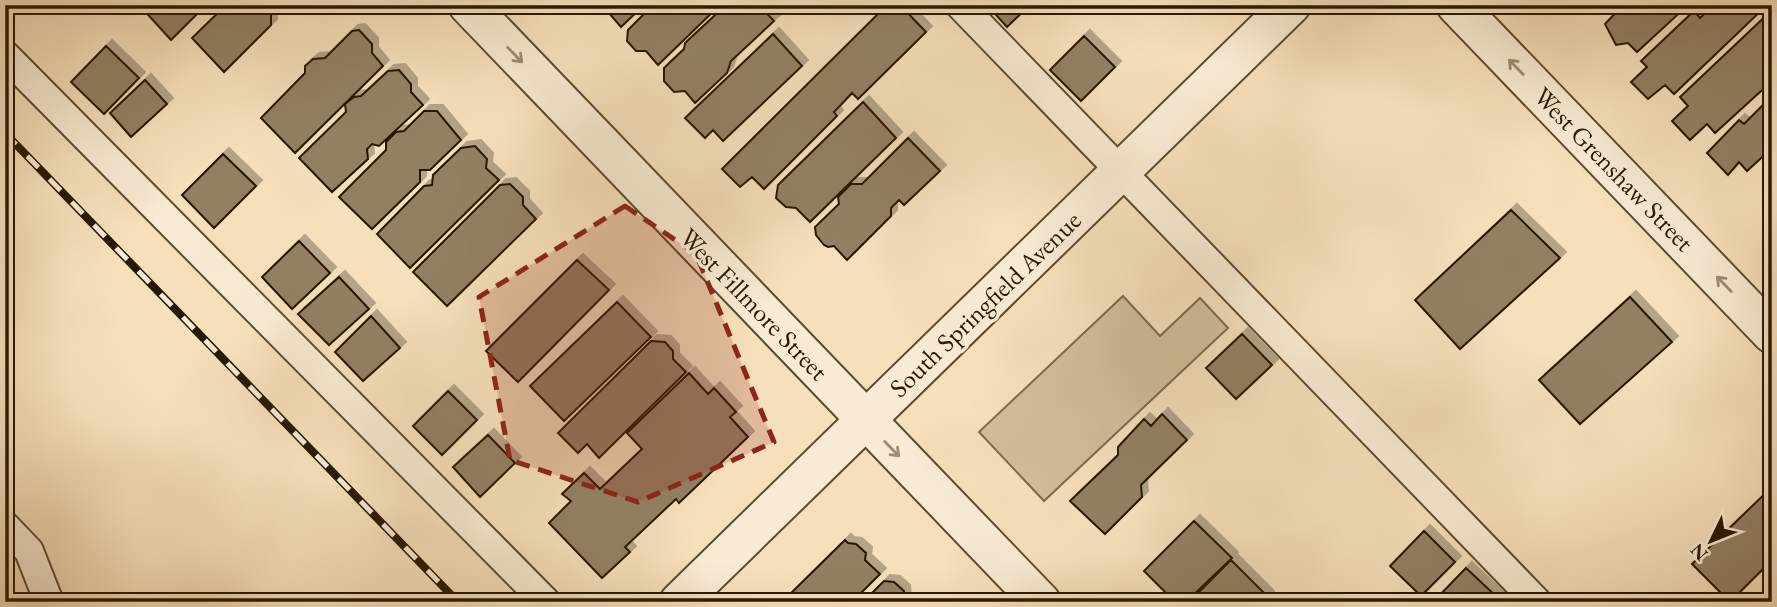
<svg xmlns="http://www.w3.org/2000/svg" width="1777" height="607" viewBox="0 0 1777 607" font-family="'EB Garamond',serif">
<style>
.green{fill:#d3be9c;stroke:#7e6b4f;stroke-width:2}
.building{fill:#938063;stroke:#281802;stroke-width:2;filter:url(#shadow)}
.lines{fill:none;stroke-linecap:round;stroke-linejoin:round}
.lane-casing{stroke:#5c4a30;stroke-width:32}
.street-casing{stroke:#5c4a30;stroke-width:42}
.lane{stroke:#f9ebd3;stroke-width:28}
.street{stroke:#f9ebd3;stroke-width:38}
.rail-casing{stroke:#281802;stroke-width:8}
.rail{stroke:#f9ebd3;stroke-width:5;stroke-dasharray:16;stroke-linecap:butt}
.oneway{stroke:#9b8c75}
.marked{fill:#8f2418;fill-opacity:0.2;stroke:#8f2418;stroke-width:5;stroke-dasharray:14 9;stroke-linejoin:round}
.labels{text-anchor:middle;dominant-baseline:central;stroke-width:7;stroke-linejoin:round;paint-order:stroke}
.street-label{font-size:26px;fill:#281802;stroke:#f9ebd3}
</style>
<defs>
<filter id="shadow"><feDropShadow dx="6" dy="-6" stdDeviation="0" flood-color="#0004"/></filter>
</defs>
<rect width="100%" height="100%" fill="#f6e0bc"/>
<filter id="stains"><feTurbulence type="fractalNoise" baseFrequency=".00286" numOctaves="4"/><feColorMatrix values="0 0 0 0 .2 0 0 0 0 .09 0 0 0 0 .02 0 0 0 .5 -.17"/></filter>
<radialGradient id="worn" r=".72"><stop offset=".6" stop-color="#630" stop-opacity="0"/><stop offset="1" stop-color="#630" stop-opacity=".3"/></radialGradient>
<!-- green -->
<path class="green" d="M 1123,296 L 1160,336 L 1200,298 L 1228,328 L 1044,501 L 979,432 Z"/>
<!-- building -->
<path class="building" d="M 143,5 L 206,5 L 171,40 L 141,7 Z
M 226,5 L 289,5 L 283,12 L 271,12 L 271,25 L 224,72 L 192,38 Z
M 595,5 L 644,5 L 621,27 L 609,13 L 601,13 Z
M 653,5 L 720,5 L 658,65 L 646,51 L 636,51 L 627,41 L 628,30 Z
M 726,5 L 759,5 L 774,21 L 731,61 L 727,73 L 695,103 L 685,91 L 674,92 L 664,81 L 664,68 L 684,49 L 685,43 Z
M 887,5 L 900,5 L 926,32 L 858,99 L 852,93 L 834,112 L 837,116 L 764,189 L 752,177 L 740,187 L 722,169 Z
M 987,5 L 1030,5 L 1007,27 Z
M 1623,5 L 1688,5 L 1637,52 L 1628,43 L 1616,45 L 1605,24 Z
M 1714,5 L 1767,5 L 1674,94 L 1665,85 L 1648,99 L 1631,82 L 1647,67 L 1641,61 L 1694,11 L 1700,18 Z
M 1772,10 L 1772,81 L 1715,133 L 1707,124 L 1690,140 L 1672,121 L 1688,106 L 1680,97 Z
M 359,30 L 372,44 L 372,53 L 383,66 L 295,153 L 261,118 L 305,73 L 305,66 L 313,59 L 325,58 L 352,31 Z
M 773,34 L 802,66 L 723,141 L 713,130 L 705,138 L 685,118 Z
M 1084,36 L 1115,67 L 1081,101 L 1050,70 Z
M 106,46 L 139,78 L 104,114 L 71,82 Z
M 399,70 L 411,84 L 411,92 L 423,105 L 379,146 L 372,144 L 367,149 L 368,159 L 332,192 L 299,158 L 346,112 L 345,104 L 354,97 L 361,96 L 388,71 Z
M 145,80 L 167,104 L 131,137 L 110,113 Z
M 1772,96 L 1772,148 L 1747,171 L 1739,162 L 1728,175 L 1707,153 L 1739,120 L 1744,124 Z
M 863,102 L 896,138 L 810,222 L 796,208 L 786,207 L 776,198 L 778,185 Z
M 424,111 L 437,111 L 461,140 L 430,170 L 420,170 L 420,182 L 372,229 L 339,197 L 386,150 L 386,142 L 396,132 L 404,131 Z
M 908,138 L 940,171 L 904,205 L 899,200 L 891,208 L 891,216 L 847,260 L 834,246 L 828,247 L 824,245 L 816,235 L 815,227 L 839,204 L 838,197 L 851,184 L 862,184 Z
M 475,146 L 487,159 L 486,168 L 499,180 L 410,268 L 377,234 L 424,186 L 432,185 L 433,175 L 461,148 Z
M 223,154 L 256,186 L 214,228 L 182,195 Z
M 510,184 L 523,197 L 523,205 L 536,219 L 447,306 L 413,272 L 500,185 Z
M 1511,210 L 1560,258 L 1460,349 L 1415,300 Z
M 299,241 L 330,273 L 292,309 L 262,277 Z
M 577,260 L 609,290 L 518,382 L 486,351 Z
M 339,277 L 369,309 L 329,345 L 298,314 Z
M 1630,297 L 1672,342 L 1580,424 L 1539,380 Z
M 617,302 L 651,337 L 564,421 L 530,386 Z
M 371,316 L 400,348 L 363,381 L 335,352 Z
M 1242,334 L 1272,365 L 1236,399 L 1206,368 Z
M 651,341 L 665,342 L 673,351 L 673,359 L 686,372 L 599,458 L 587,444 L 578,453 L 558,433 Z
M 689,373 L 708,394 L 714,388 L 736,412 L 730,417 L 748,437 L 679,503 L 676,499 L 625,547 L 630,552 L 602,578 L 549,523 L 571,501 L 562,494 L 584,473 L 600,489 L 642,449 L 627,433 Z
M 448,391 L 477,420 L 442,455 L 413,426 Z
M 1162,414 L 1187,440 L 1141,485 L 1142,497 L 1105,534 L 1070,501 L 1118,455 L 1118,447 L 1144,419 L 1151,426 Z
M 488,435 L 515,463 L 480,497 L 453,467 Z
M 1772,487 L 1772,560 L 1730,602 L 1692,564 Z
M 1194,521 L 1232,558 L 1186,602 L 1175,602 L 1144,571 Z
M 1424,531 L 1455,562 L 1421,596 L 1390,566 Z
M 845,540 L 848,543 L 856,544 L 866,553 L 865,560 L 880,574 L 852,602 L 782,602 Z
M 1231,560 L 1268,597 L 1263,602 L 1189,602 Z
M 1466,568 L 1498,598 L 1494,602 L 1433,602 Z
M 884,581 L 894,582 L 904,591 L 905,602 L 863,602 Z"/>
<g class="lines">
<!-- lane casing -->
<g class="lane-casing">
<path id="lane" d="M 960,5 L 1537,602
M 5,55 L 546,602
M 5,526 L 29,551 L 49,602"/>
</g>
<!-- street casing -->
<g class="street-casing">
<path id="street" d="M 468,5 L 1041,602
M 1456,5 L 1772,334
M 679,602 L 1291,5"/>
</g>
<!-- lane -->
<use href="#lane" class="lane"/>
<!-- street -->
<use href="#street" class="street"/>
<!-- rail casing -->
<g class="rail-casing">
<path id="rail" d="M 5,133 L 458,602"/>
</g>
<!-- rail -->
<use href="#rail" class="rail"/>
</g>
<!-- one-way arrows -->
<defs><path id="oneway-shaft" d="M-6 0H5M1.5-3L5.5 0L1.5 3" fill="none" stroke-width="1.6" stroke-linecap="round" stroke-linejoin="round" transform="scale(1.75)"/></defs>
<g class="oneway">
<use href="#oneway-shaft" transform="translate(515 55) rotate(46)"/>
<use href="#oneway-shaft" transform="translate(1516 67) rotate(-134)"/>
<use href="#oneway-shaft" transform="translate(1724 284) rotate(-134)"/>
<use href="#oneway-shaft" transform="translate(892 449) rotate(46)"/>
</g>
<!-- marked area -->
<path class="marked" d="M 625,206 L 696,254 L 774,442 L 638,502 L 510,460 L 479,297 Z"/>
<g class="labels">
<!-- street labels -->
<g class="street-label">
<text transform="translate(1614 169) rotate(46)">West Grenshaw Street</text>
<text transform="translate(754 304) rotate(46)">West Fillmore Street</text>
<text transform="translate(985 304) rotate(-44)">South Springfield Avenue</text>
</g>
</g>
<!-- margin -->
<rect width="1777" height="607" fill="none" stroke="#f6e0bc" stroke-width="28"/>
<rect x="7" y="7" width="1763" height="593" fill="none" stroke="#281802" stroke-width="3.5"/>
<rect x="14" y="14" width="1749" height="579" fill="none" stroke="#281802" stroke-width="2"/>
<!-- north arrow -->
<g transform="translate(1711 541) rotate(227)" stroke="#f9ebd3" stroke-width="5" paint-order="stroke">
<path d="M0-5L12 26L0 18L-12 26Z" fill="#281802"/>
<text y="-10" font-size="19" font-weight="bold" text-anchor="middle" fill="#281802">N</text>
</g>
<rect width="100%" height="100%" filter="url(#stains)"/>
<rect width="100%" height="100%" fill="url(#worn)"/>
</svg>
